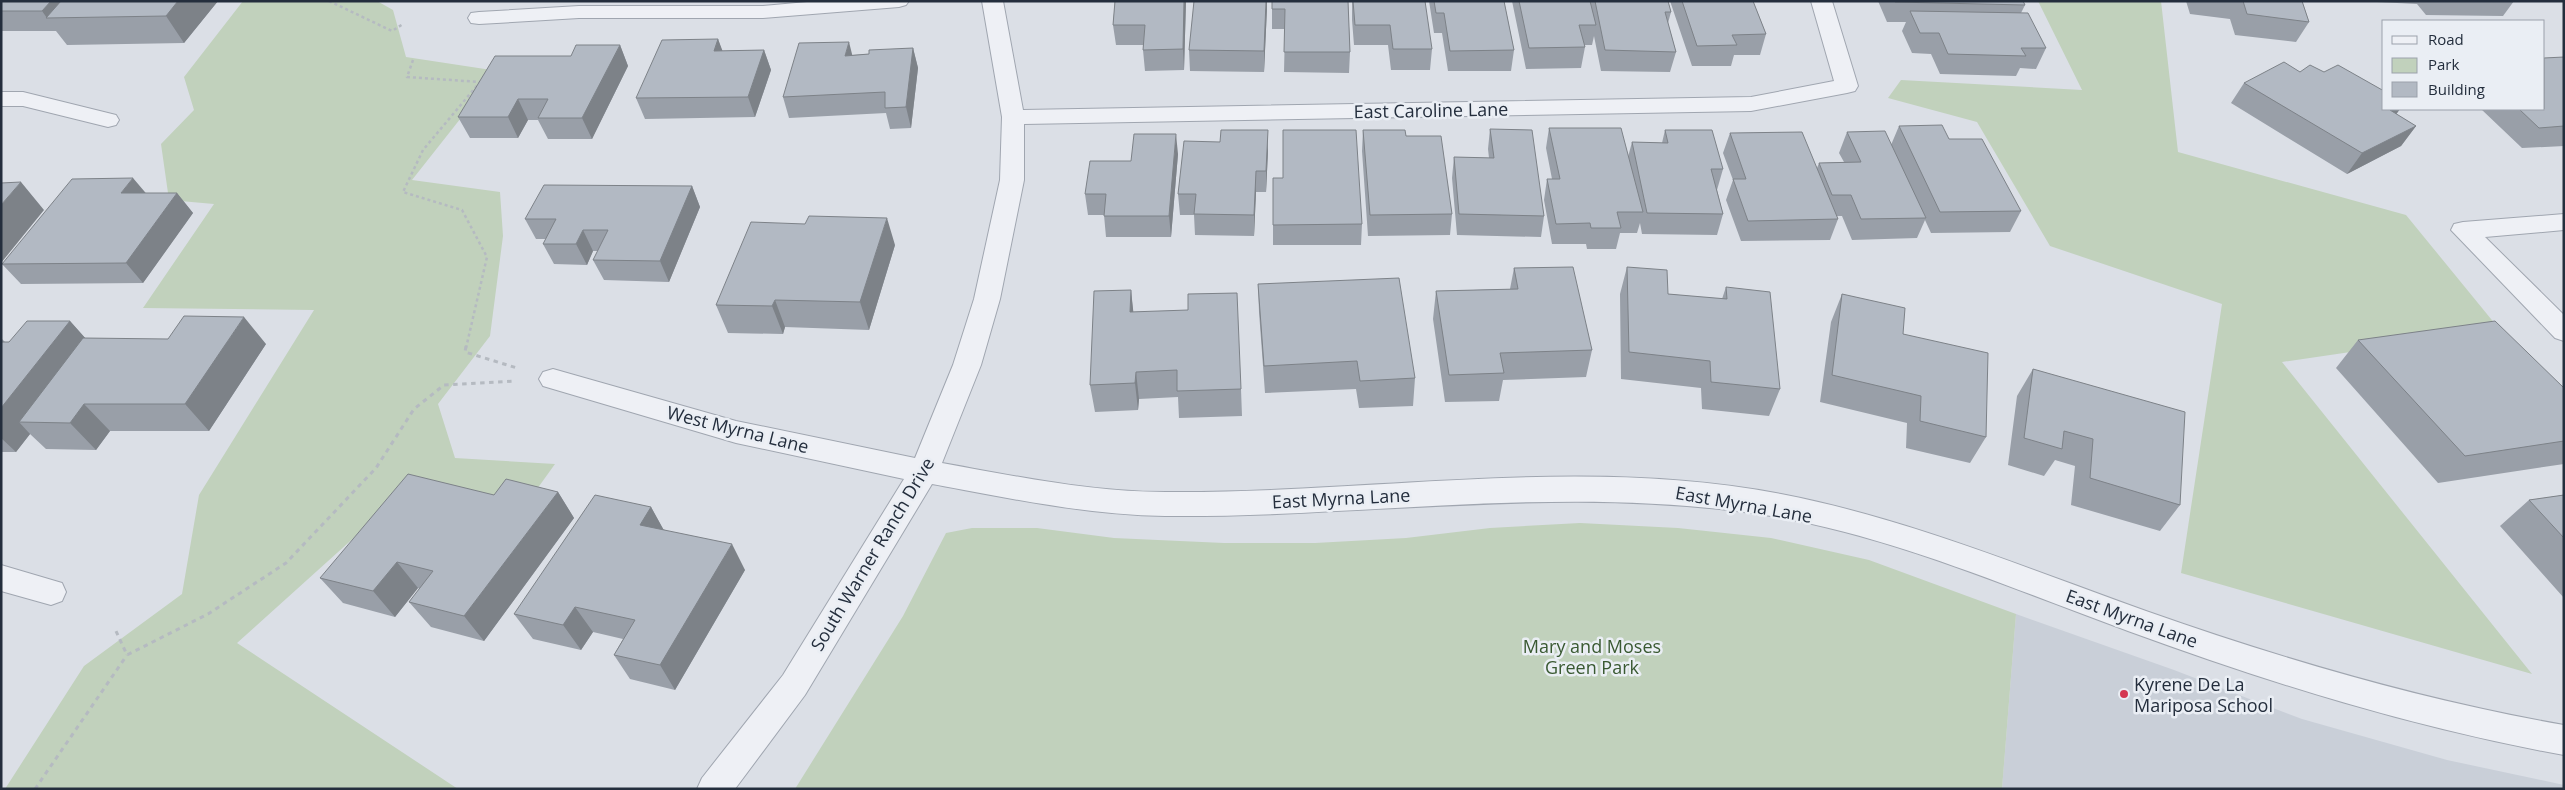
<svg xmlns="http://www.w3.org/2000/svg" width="2565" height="790" viewBox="0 0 2565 790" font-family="'Open Sans',sans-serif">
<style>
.built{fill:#c9cfd8}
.green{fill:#c1d1bc}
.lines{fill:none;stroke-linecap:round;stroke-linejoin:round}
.minor-casing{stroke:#a0a6b0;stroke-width:2}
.path-far1{stroke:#b5bac1;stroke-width:2.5;stroke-dasharray:3 3;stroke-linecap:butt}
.path{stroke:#b5bac1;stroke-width:3;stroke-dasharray:4.5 4.5;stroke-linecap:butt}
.minor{fill:#eef0f5;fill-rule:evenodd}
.wall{fill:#999fa8}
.shaded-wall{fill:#7d8288}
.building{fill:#b2b9c3;stroke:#7d8288}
.poi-dot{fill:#d43751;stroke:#eaeef4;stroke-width:2}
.labels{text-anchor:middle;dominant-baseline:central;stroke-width:5;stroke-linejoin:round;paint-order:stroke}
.street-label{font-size:18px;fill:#242e3d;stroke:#eaeef4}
.park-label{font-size:18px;fill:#395931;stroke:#eaeef4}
.poi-label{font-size:18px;fill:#242e3d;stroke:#eaeef4;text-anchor:start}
</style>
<rect width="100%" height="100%" fill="#dbdfe6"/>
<!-- built -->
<path class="built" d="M 2016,614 L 2174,670 L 2302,719 L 2447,760 L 2564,785 L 2564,789 L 2002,789 Z"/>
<!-- green -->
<path class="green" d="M 243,1 L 377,1 L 393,10 L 406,57 L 498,71 L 412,180 L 500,192 L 503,236 L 490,336 L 438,404 L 455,458 L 555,464 L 532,496 L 484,514 L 408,489 L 237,643 L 458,789 L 5,789 L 84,666 L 182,594 L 199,495 L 314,310 L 143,308 L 214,204 L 169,200 L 161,144 L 194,110 L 184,77 Z
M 2038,1 L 2161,1 L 2178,152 L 2406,215 L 2500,330 L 2282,362 L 2532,674 L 2181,573 L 2222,304 L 2050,246 L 1977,122 L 1888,98 L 1901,80 L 2082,90 Z
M 1580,523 L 1678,528 L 1771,538 L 1869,560 L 2016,614 L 2002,789 L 795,789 L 903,616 L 946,533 L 972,528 L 1037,528 L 1114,538 L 1224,543 L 1315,543 L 1406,538 L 1490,528 Z"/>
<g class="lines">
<!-- minor casing -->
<g class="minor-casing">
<path id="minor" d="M 818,1 L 909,1 L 906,5 L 899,7 L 763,18 L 579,18 L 479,24 L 471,23 L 468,18 L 471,13 L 479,12 L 579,6 L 763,6 Z
M 982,1 L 1003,1 L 1023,110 L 1751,97 L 1834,81 L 1811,1 L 1832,1 L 1858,86 L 1855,91 L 1847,93 L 1751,111 L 1024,124 L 1024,180 L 1000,299 L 981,365 L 942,463 C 1015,476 1090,492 1165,492 C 1370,494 1577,455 1781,494 C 1906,518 2026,568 2146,611 C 2282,659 2421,700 2564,725 L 2564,755 C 2414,728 2270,683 2128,631 C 2013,589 1897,538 1777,517 C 1572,482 1370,518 1165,516 C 1086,515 1008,498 932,484 L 805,695 L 735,789 L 697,789 L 702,778 L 783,675 L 904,479 L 736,443 L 543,386 L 539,379 L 543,372 L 553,369 L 736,421 L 915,458 L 953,365 L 974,299 L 1000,180 L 1002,117 Z
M 1,92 L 23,92 L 116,115 L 119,120 L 116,125 L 108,127 L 23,106 L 1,106 Z
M 2564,214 L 2564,230 L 2485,237 L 2564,315 L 2564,341 L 2555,338 L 2451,230 L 2454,224 L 2463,222 Z
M 1,565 L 62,583 L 66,592 L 62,601 L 51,605 L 1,591 Z"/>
</g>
<!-- path-far1 -->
<path class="path-far1" d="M 329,1 L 392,31 L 403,24
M 413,60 L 407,77 L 480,82 L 423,150 L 403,192 L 462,210 L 487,257 L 466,348"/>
<!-- path -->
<path class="path" d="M 466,346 L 465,352 L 517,368
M 116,631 L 127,655 L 208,614 L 286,563 L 376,468 L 414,409 L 444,385 L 515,381
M 35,789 L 127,655"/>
<!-- minor -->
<use href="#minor" class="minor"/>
</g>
<!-- wall -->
<path class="wall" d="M 1,1 L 218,1 L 184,43 L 67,45 L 56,31 L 1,31 Z
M 1115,1 L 1186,1 L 1184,70 L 1145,71 L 1143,50 L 1143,45 L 1116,45 L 1113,25 Z
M 1272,1 L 1348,1 L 1350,52 L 1349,73 L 1284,72 L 1285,29 L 1272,29 Z
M 1352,1 L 1432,49 L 1430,70 L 1391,70 L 1388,45 L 1354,45 L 1352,20 Z
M 1429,1 L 1504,1 L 1514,50 L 1511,71 L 1448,71 L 1442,33 L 1434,33 Z
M 1512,1 L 1668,1 L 1671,12 L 1668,23 L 1676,52 L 1670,72 L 1601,71 L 1594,36 L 1592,45 L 1584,45 L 1585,47 L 1581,68 L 1526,69 Z
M 1670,1 L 1753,1 L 1766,34 L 1760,55 L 1734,55 L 1731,66 L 1692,66 Z
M 1878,1 L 2023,1 L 2025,5 L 2021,13 L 2046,48 L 2036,69 L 2020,68 L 2016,76 L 1940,74 L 1931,54 L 1912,53 L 1902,31 L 1906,22 L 1887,22 Z
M 2186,1 L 2302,1 L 2309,22 L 2296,42 L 2235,35 L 2230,19 L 2190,14 Z
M 2376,1 L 2514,1 L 2503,16 L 2426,15 L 2417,4 L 2377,2 Z
M 1267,8 L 1264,72 L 1190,71 L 1189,50 Z
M 718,39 L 722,51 L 764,50 L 771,70 L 755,117 L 645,119 L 636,98 Z
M 620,45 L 628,66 L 592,139 L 548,139 L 538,120 L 528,120 L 518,138 L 470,138 L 458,117 L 571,56 Z
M 913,48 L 918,68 L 911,128 L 890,129 L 886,113 L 789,118 L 783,97 L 852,55 L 869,54 Z
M 2564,57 L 2564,146 L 2522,148 L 2481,109 L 2544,109 Z
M 2300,72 L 2384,109 L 2400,109 L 2396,114 L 2416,126 L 2401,146 L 2347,174 L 2231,103 L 2244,83 Z
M 1899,126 L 1949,139 L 2021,211 L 2010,232 L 1931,233 L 1925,220 L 1917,238 L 1852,240 L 1842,216 L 1837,216 L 1838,219 L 1830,240 L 1741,241 L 1726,200 L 1733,180 L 1723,153 L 1730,133 L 1817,168 L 1819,163 L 1844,162 L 1839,153 L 1847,132 L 1891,145 Z
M 1549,128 L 1628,157 L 1632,142 L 1662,143 L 1665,130 L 1723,169 L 1717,190 L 1723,214 L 1717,235 L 1642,234 L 1640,223 L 1637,233 L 1620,233 L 1616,249 L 1587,249 L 1586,244 L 1552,244 L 1544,200 L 1547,179 L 1552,179 L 1546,148 Z
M 1490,129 L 1544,216 L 1541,237 L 1457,235 L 1452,178 L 1454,157 L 1489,158 L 1488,149 Z
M 1363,130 L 1406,136 L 1452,214 L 1450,235 L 1368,236 L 1362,151 Z
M 1268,151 L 1266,192 L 1256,192 L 1254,236 L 1195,235 L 1194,215 L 1180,215 L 1178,194 Z
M 1178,154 L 1171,237 L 1106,237 L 1104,215 L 1088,215 L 1085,194 Z
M 1273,178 L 1362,224 L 1361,245 L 1273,245 Z
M 692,186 L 700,207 L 669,282 L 604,280 L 593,260 L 598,251 L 593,251 L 587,265 L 554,264 L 543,244 L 546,239 L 536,239 L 525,219 Z
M 146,193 L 177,193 L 193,213 L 143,283 L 21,284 L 2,264 Z
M 895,245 L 869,330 L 785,327 L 783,334 L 728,333 L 716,305 Z
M 1627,267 L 1668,294 L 1722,299 L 1726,287 L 1780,389 L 1769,416 L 1702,409 L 1701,388 L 1621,379 L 1620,294 Z
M 1514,268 L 1592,350 L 1586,377 L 1503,380 L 1499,401 L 1445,402 L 1433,319 L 1436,291 L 1510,289 Z
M 1258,284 L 1415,378 L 1413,406 L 1359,408 L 1356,389 L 1265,393 L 1259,312 Z
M 1131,290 L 1133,312 L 1241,389 L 1242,416 L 1179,418 L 1178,397 L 1139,399 L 1138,410 L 1095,412 L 1090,385 Z
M 1842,294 L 1903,334 L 1986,437 L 1970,463 L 1906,448 L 1907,423 L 1820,402 L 1831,322 Z
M 70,321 L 85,338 L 266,344 L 209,431 L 110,431 L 96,450 L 46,449 L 30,434 L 16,452 L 1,452 L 1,338 L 5,342 L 9,342 Z
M 2358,340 L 2564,388 L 2564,464 L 2438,483 L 2336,368 Z
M 2033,369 L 2180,505 L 2160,531 L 2071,505 L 2075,466 L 2055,460 L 2044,476 L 2008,465 L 2017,396 Z
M 558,492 L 574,518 L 484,641 L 431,627 L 409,602 L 420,589 L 418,588 L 395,617 L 343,603 L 320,578 L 494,495 Z
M 2564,495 L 2564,598 L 2500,526 L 2529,500 Z
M 651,507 L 663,529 L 745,570 L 675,690 L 630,679 L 614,655 L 623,639 L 593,632 L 581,650 L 533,639 L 514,614 Z"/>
<!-- shaded-wall -->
<path class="shaded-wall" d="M 51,1 L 86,1 L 47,18 L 42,11 Z
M 178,1 L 218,1 L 184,43 L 166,16 Z
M 1184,1 L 1186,1 L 1184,70 L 1183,49 Z
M 1266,1 L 1267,1 L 1267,8 L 1264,72 L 1264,51 Z
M 718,39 L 726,60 L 714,51 Z
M 849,42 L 854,62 L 845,56 Z
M 620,45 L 628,66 L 592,139 L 582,118 Z
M 913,48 L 918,68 L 911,128 L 906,107 Z
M 764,50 L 771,70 L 755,117 L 748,97 Z
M 518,99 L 528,120 L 518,138 L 508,117 Z
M 2393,109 L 2400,109 L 2390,123 L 2390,110 Z
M 2416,126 L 2401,146 L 2347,174 L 2362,153 Z
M 1268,130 L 1268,151 L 1266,192 L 1266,171 Z
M 1176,134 L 1178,154 L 1171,237 L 1169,216 Z
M 1256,171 L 1256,192 L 1254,236 L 1254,215 Z
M 133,178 L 150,198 L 121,193 Z
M 21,182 L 44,210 L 1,263 L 1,205 Z
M 692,186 L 700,207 L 669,282 L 660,261 Z
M 177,193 L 193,213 L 143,283 L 126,263 Z
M 887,218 L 895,245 L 869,330 L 860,302 Z
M 583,230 L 593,251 L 587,265 L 576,244 Z
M 1131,290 L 1134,318 L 1130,312 Z
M 775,300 L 785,327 L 783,334 L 772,306 Z
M 244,317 L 266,344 L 209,431 L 185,404 Z
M 70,321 L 95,349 L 19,422 L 30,434 L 16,452 L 1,438 L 1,408 Z
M 1136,372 L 1139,399 L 1138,410 L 1135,383 Z
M 84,404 L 110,431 L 96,450 L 70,423 Z
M 558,492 L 574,518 L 484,641 L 464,616 Z
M 651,507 L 666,534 L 640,525 Z
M 732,544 L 745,570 L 675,690 L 660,665 Z
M 397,562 L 418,588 L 395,617 L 373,591 Z
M 575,607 L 593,632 L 581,650 L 563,625 Z"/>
<!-- building -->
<path class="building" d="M 1,1 L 51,1 L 42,11 L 1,11 Z
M 61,1 L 178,1 L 166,16 L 46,18 Z
M 1115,1 L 1184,1 L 1183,49 L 1143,50 L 1145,25 L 1113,25 Z
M 1194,1 L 1266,1 L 1264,51 L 1189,50 Z
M 1272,1 L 1348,1 L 1350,52 L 1284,52 L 1285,9 L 1272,9 Z
M 1353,1 L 1425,1 L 1432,49 L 1393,49 L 1390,25 L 1355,25 Z
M 1434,1 L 1504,1 L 1514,50 L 1450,51 L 1444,13 L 1436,13 Z
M 1519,1 L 1590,1 L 1596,25 L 1579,25 L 1585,47 L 1529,48 Z
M 1595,1 L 1668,1 L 1671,12 L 1665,12 L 1676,52 L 1605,50 Z
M 1682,1 L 1753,1 L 1766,34 L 1732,35 L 1737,45 L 1697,46 Z
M 1894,1 L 2023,1 L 2025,5 L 1895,2 Z
M 2243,1 L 2302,1 L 2309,22 L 2247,14 Z
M 1910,11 L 2028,13 L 2046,48 L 2021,48 L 2026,56 L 1948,54 L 1939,33 L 1920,33 Z
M 718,39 L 714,51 L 764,50 L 748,97 L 636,98 L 662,40 Z
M 849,42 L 845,56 L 869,54 L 869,50 L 913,48 L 906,107 L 885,108 L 885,92 L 783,97 L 799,43 Z
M 576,45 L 620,45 L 582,118 L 538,118 L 548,99 L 518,99 L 508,117 L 458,117 L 495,56 L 571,56 Z
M 2564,57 L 2564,126 L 2539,128 L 2519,109 L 2544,109 L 2544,58 Z
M 2284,62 L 2300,72 L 2310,65 L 2324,72 L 2338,65 L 2384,91 L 2384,109 L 2393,109 L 2390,110 L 2416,126 L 2362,153 L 2244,83 Z
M 1942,125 L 1949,139 L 1982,139 L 2021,211 L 1940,212 L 1899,126 Z
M 1549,128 L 1621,128 L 1643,212 L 1617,212 L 1621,228 L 1591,228 L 1590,223 L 1556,224 L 1547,179 L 1560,179 Z
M 1490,129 L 1532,130 L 1544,216 L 1459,214 L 1454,157 L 1494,158 Z
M 1221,130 L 1268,130 L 1266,171 L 1256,171 L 1254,215 L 1194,214 L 1196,194 L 1178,194 L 1184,141 L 1220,142 Z
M 1283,130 L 1356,130 L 1362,224 L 1273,225 L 1273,178 L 1283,178 Z
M 1363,130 L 1405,130 L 1406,136 L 1441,136 L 1452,214 L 1370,215 Z
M 1665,130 L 1712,130 L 1723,169 L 1711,169 L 1723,214 L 1647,213 L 1632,142 L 1668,143 Z
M 1885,131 L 1926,218 L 1861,219 L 1851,195 L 1832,195 L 1819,163 L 1861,162 L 1847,132 Z
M 1802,132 L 1838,219 L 1748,221 L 1733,179 L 1746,179 L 1730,133 Z
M 1134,134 L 1176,134 L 1169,216 L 1104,216 L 1106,194 L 1085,194 L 1090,161 L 1131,161 Z
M 133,178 L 121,193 L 177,193 L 126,263 L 2,264 L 72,179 Z
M 21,182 L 1,205 L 1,183 Z
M 544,185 L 692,186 L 660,261 L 593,260 L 608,230 L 583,230 L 576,244 L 543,244 L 556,219 L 525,219 Z
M 809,216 L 887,218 L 860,302 L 775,300 L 772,306 L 716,305 L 751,222 L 805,224 Z
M 1573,267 L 1592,350 L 1500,353 L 1504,373 L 1449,375 L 1436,291 L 1518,289 L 1514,268 Z
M 1627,267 L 1667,270 L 1668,294 L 1727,299 L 1726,287 L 1770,292 L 1780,389 L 1711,382 L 1710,361 L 1629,352 Z
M 1399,278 L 1415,378 L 1360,381 L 1357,361 L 1264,366 L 1258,284 Z
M 1131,290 L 1130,312 L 1188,310 L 1188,294 L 1237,293 L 1241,389 L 1177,391 L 1177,370 L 1136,372 L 1135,383 L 1090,385 L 1094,291 Z
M 1842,294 L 1905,308 L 1903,334 L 1988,353 L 1986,437 L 1920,421 L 1921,396 L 1832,375 Z
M 184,316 L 244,317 L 185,404 L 84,404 L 70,423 L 19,422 L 83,338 L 168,339 Z
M 27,321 L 70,321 L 1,408 L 1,342 L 9,342 Z
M 2495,321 L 2564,388 L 2564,441 L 2465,456 L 2358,340 Z
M 2033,369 L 2185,412 L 2180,505 L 2090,478 L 2093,439 L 2064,431 L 2062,449 L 2024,438 Z
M 408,474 L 494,495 L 506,479 L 558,492 L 464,616 L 409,602 L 433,571 L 397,562 L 373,591 L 320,578 Z
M 595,495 L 651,507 L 640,525 L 732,544 L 660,665 L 614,655 L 635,620 L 575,607 L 563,625 L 514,614 Z
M 2564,495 L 2564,538 L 2529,500 Z"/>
<!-- markers -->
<circle class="poi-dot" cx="2124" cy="694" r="5"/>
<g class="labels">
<!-- street labels -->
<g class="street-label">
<text transform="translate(1431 110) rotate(-1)">East Caroline Lane</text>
<text transform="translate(738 429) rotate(14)">West Myrna Lane</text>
<text transform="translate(1341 498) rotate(-3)">East Myrna Lane</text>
<text transform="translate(1744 504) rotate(10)">East Myrna Lane</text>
<text transform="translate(872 554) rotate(-59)">South Warner Ranch Drive</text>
<text transform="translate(2132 618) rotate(20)">East Myrna Lane</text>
</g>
<!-- park labels -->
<g class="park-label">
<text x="1592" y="646">Mary and Moses<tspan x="1592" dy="21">Green Park</tspan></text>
</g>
<!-- poi labels -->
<g class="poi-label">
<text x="2134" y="684">Kyrene De La<tspan x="2134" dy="21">Mariposa School</tspan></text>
</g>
</g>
<!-- border -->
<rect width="2565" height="790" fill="none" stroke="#242e3d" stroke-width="5"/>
<!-- legend -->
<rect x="2382" y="20" width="162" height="90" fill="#eaeef4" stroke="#9ba1ab"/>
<rect x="2392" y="36" width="25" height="8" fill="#eef0f5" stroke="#9ba1ab"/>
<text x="2428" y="45" font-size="15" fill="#242e3d">Road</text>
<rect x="2392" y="58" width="25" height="15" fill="#c1d1bc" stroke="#9ba1ab"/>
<text x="2428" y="70" font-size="15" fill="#242e3d">Park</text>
<rect x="2392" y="82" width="25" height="15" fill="#b2b9c3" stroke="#9ba1ab"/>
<text x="2428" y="95" font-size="15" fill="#242e3d">Building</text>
</svg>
